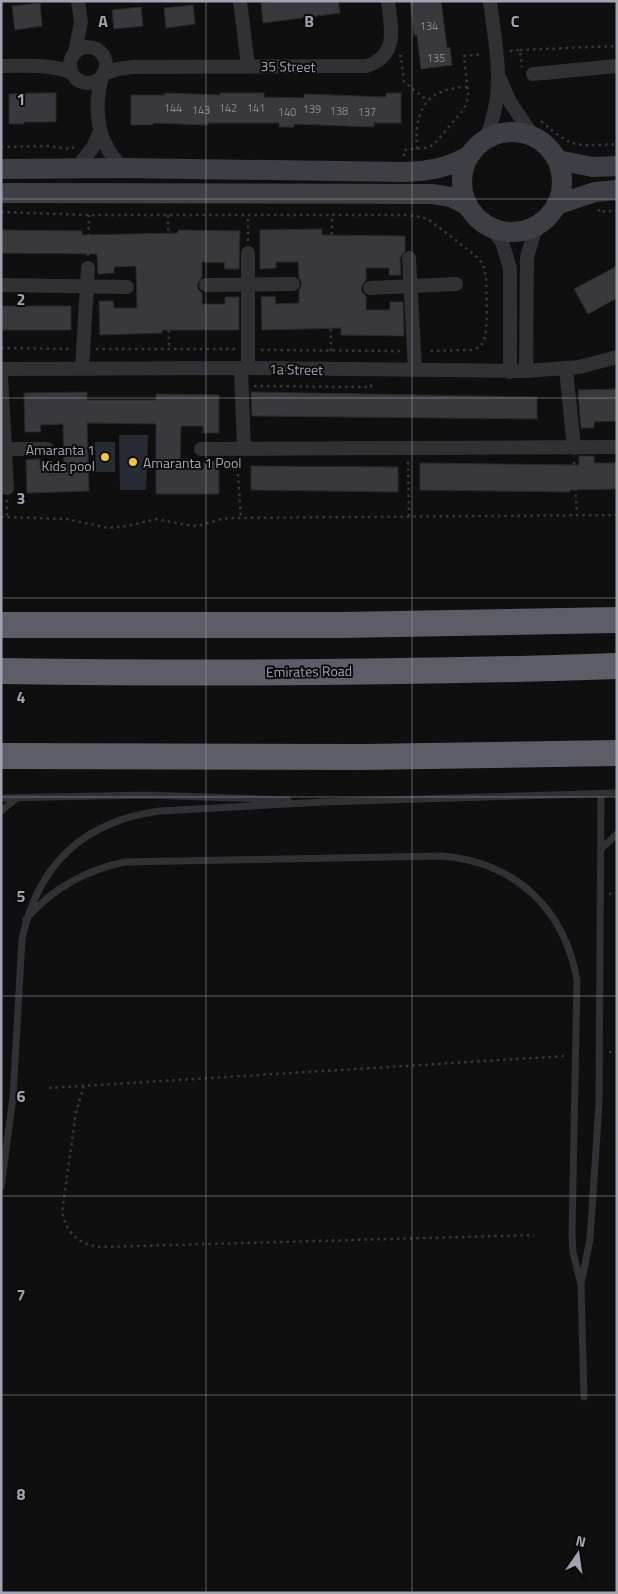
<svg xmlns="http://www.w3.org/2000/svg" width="618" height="1594" viewBox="0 0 618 1594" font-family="'Titillium Web',sans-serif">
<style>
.water{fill:#262b34}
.building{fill:#39393d;stroke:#29292c}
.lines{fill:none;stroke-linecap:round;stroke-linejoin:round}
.path{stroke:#36373c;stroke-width:2.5;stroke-dasharray:2.5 4;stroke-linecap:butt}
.lane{stroke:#303035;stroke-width:7}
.street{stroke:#303035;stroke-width:14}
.secondary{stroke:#3e3f45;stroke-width:20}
.highway{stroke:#5c5d66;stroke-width:26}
.grid{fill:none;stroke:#a0a3b1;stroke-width:1;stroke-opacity:0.55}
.poi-dot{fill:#f1ca26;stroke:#0a0a0b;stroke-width:2}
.labels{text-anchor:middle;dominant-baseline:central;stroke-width:4;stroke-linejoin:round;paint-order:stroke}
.number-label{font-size:11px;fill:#868894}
.street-label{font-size:14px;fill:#a0a3b1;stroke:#0a0a0b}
.poi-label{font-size:14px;fill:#a0a3b1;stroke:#0a0a0b;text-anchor:end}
.grid-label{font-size:16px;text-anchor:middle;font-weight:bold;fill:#a0a3b1;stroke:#0a0a0b;stroke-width:4;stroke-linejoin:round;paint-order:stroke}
</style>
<rect width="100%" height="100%" fill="#0f0f10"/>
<!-- water -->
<path class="water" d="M 119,435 L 148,435 L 146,490 L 120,490 Z
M 95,442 L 115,442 L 115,472 L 96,472 Z"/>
<!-- building -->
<path class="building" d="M 279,1 L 338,1 L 340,13 L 263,23 L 261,3 Z
M 410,1 L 441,1 L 447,48 L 450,47 L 452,65 L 421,69 L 417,35 L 414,35 Z
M 40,3 L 42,26 L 15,30 L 12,6 Z
M 193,5 L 195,24 L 166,28 L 164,8 Z
M 141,7 L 143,26 L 114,29 L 112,10 Z
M 36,93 L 56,93 L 56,122 L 24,122 L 24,124 L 9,124 L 9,94 Z
M 165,93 L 220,95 L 220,93 L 264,93 L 264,97 L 304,98 L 304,94 L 386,97 L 386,93 L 401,93 L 401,123 L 374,123 L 374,127 L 294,124 L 294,127 L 279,127 L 279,123 L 208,123 L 208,125 L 153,123 L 153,125 L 131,125 L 131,95 L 165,95 Z
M 322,229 L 322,235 L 405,236 L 405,251 L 400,258 L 401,275 L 389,275 L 389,268 L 366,268 L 366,280 L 363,284 L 361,288 L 362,292 L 366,296 L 366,310 L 390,310 L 390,302 L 403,302 L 404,336 L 341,335 L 341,328 L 262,330 L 261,297 L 275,296 L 276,304 L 299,303 L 299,290 L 302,283 L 299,278 L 298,262 L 276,262 L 276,268 L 260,269 L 260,230 Z
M 1,230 L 82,231 L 82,235 L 178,233 L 178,230 L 240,231 L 239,269 L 224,269 L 225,263 L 202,262 L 202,277 L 197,285 L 198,289 L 202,293 L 202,304 L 225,304 L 225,297 L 239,297 L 239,330 L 162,330 L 162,333 L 100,335 L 99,301 L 113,301 L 114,308 L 137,308 L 136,266 L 114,267 L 114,273 L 98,274 L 97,254 L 1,253 Z
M 617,266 L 617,298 L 588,314 L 574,289 Z
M 1,306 L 71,306 L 71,330 L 1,330 Z
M 617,389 L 617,421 L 594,422 L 594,428 L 581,428 L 578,390 Z
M 87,392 L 87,400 L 156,400 L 156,394 L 219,395 L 219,433 L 203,433 L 203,426 L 181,426 L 180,468 L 204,468 L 204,461 L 219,461 L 219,494 L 156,494 L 156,424 L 87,423 L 89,491 L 27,493 L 26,460 L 40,459 L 40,467 L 64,466 L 63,424 L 40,425 L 41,432 L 25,432 L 24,393 Z
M 251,392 L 537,397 L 537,419 L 252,416 Z
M 579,456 L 594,456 L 594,463 L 617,463 L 617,489 L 570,490 L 570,492 L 420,490 L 420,463 L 579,465 Z
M 251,466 L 398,467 L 398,492 L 251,490 Z"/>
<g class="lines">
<!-- path -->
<path class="path" d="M 520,50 L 617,46
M 510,51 L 520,50 L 522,67
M 399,56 L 401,56 L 404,82 L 428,101
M 541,121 C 573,149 575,146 617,144
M 1,147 L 49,146 L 70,149 L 74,147
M 417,149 C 414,110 426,88 468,87
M 404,156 L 404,150 L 425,148 L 431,146 L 436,142 L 464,109 L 468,98 L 468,93 L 464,56 L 483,54
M 599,209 L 599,212 L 617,210
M 1,212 L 89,215 L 404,215 L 421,217 L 428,219 L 475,255 L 483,264 L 486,277 C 486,292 489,331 483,342 C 480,348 476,349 470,350 L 428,351
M 168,215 L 169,279
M 248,241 L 248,215
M 88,256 L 89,215
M162.5 285a5.5 5.5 0 1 1 11 0a5.5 5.5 0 1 1-11 0Z
M326 285a5 5 0 1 1 10 0a5 5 0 1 1-10 0Z
M 331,280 L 332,214
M 330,290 L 331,351
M 168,291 L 169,349
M 1,348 L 70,349
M 96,349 L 235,349
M 261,350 L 400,351
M 254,386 L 371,387 L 371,381
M 237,461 L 241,519
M 408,462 L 409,518
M 574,462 L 577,515
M 7,500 L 7,517
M 1,517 L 67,519 L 108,528 L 128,526 L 156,519 L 193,526 L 201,525 L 222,519 L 231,518 L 617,515
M 609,894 L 617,893
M 609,1052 L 617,1052
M 84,1086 L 76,1112 L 62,1212 C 66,1232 78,1244 99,1247 L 534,1235
M 49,1088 L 566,1056"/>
<!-- lane -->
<path class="lane" d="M 1,798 L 147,795 L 288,800
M 1,811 L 17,798
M 601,849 L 617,834
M 26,919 C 53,888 85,870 125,862 L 443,856 C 516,863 564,908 577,980 L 572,1234 L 573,1252 L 581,1285 L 584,1397
M 1,1187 L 13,1097 L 22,939 C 38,864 84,821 160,811 L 323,802 L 617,793
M 581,1284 L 590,1239 L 599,1104 L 601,794"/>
<!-- street -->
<path class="street" d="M 240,1 L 248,66
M70 65a18 18 0 1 1 36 0a18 18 0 1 1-36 0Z
M 75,52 L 81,22 L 78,1
M 1,66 C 25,66 49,63 72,73
M 103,74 L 118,69 L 133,67 L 367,66 C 399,55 391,28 388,1
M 533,74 L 617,66
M 102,77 C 93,109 97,146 124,168
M 500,79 L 510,102 L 533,136
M 485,140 C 507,89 496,53 490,1
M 77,168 L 93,147 L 100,131
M 491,227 L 502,242 L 510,268 L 510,372
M 248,253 L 248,368
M 409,258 L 415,370
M 1,285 L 127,287
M 206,285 L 293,284
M 370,288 L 456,284
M 241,368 L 244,449
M 1,369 L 248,368 L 526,371 L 579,367 L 617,357
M 82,369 L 88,268
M 566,369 L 574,448
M 526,371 L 527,257 L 534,234 L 540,223
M 1,375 L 7,488
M 1,449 L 47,449
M 201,449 L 615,447"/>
<!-- secondary -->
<path class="secondary" d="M462 182a50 50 0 1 1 100 0a50 50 0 1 1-100 0Z
M 557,160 L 593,167 L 617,166
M 1,169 L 124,168 L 404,172 C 429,171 449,168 470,155
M 1,193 L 432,194 L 451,197 L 468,206
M 556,205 L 595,192 L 617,190"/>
<!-- highway -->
<path class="highway" d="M 1,625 L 341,625 L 617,620
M 1,671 C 206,674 412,673 617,666
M 1,756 L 362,757 L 617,753"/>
</g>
<!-- grid -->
<path class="grid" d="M 206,1 L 206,1593M 412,1 L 412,1593M 1,199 L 617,199M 1,398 L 617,398M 1,598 L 617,598M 1,797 L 617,797M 1,996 L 617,996M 1,1196 L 617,1196M 1,1395 L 617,1395"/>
<!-- markers -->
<g class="poi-dot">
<circle cx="105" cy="457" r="5"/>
<circle cx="133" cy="462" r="5"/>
</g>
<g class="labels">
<!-- number labels -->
<g class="number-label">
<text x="429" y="26">134</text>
<text x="436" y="58">135</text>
<text x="173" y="108">144</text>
<text x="228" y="108">142</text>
<text x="256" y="108">141</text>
<text x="312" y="109">139</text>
<text x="201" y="110">143</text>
<text x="339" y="111">138</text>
<text x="287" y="112">140</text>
<text x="367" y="112">137</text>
</g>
<!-- street labels -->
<g class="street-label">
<text transform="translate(288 66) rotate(1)">35 Street</text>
<text transform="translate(296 369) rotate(1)">1a Street</text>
<text transform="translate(309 671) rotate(-1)">Emirates Road</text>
</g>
<!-- poi labels -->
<g class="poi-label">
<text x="95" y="449">Amaranta 1<tspan x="95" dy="16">Kids pool</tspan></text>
<text x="143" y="462" text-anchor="start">Amaranta 1 Pool</text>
</g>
</g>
<g class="grid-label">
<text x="103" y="27">A</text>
<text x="309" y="27">B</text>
<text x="515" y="27">C</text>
<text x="21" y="105">1</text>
<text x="21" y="305">2</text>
<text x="21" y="504">3</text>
<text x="21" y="703">4</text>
<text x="21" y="902">5</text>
<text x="21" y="1102">6</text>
<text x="21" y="1301">7</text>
<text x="21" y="1500">8</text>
</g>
<!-- border -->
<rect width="618" height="1594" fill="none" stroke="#a0a3b1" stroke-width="5"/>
<!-- north arrow -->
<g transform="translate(578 1554) rotate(13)" stroke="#0a0a0b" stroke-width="4" paint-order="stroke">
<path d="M0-4L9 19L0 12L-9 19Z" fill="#a0a3b1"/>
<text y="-8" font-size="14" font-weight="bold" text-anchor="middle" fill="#a0a3b1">N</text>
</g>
</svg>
